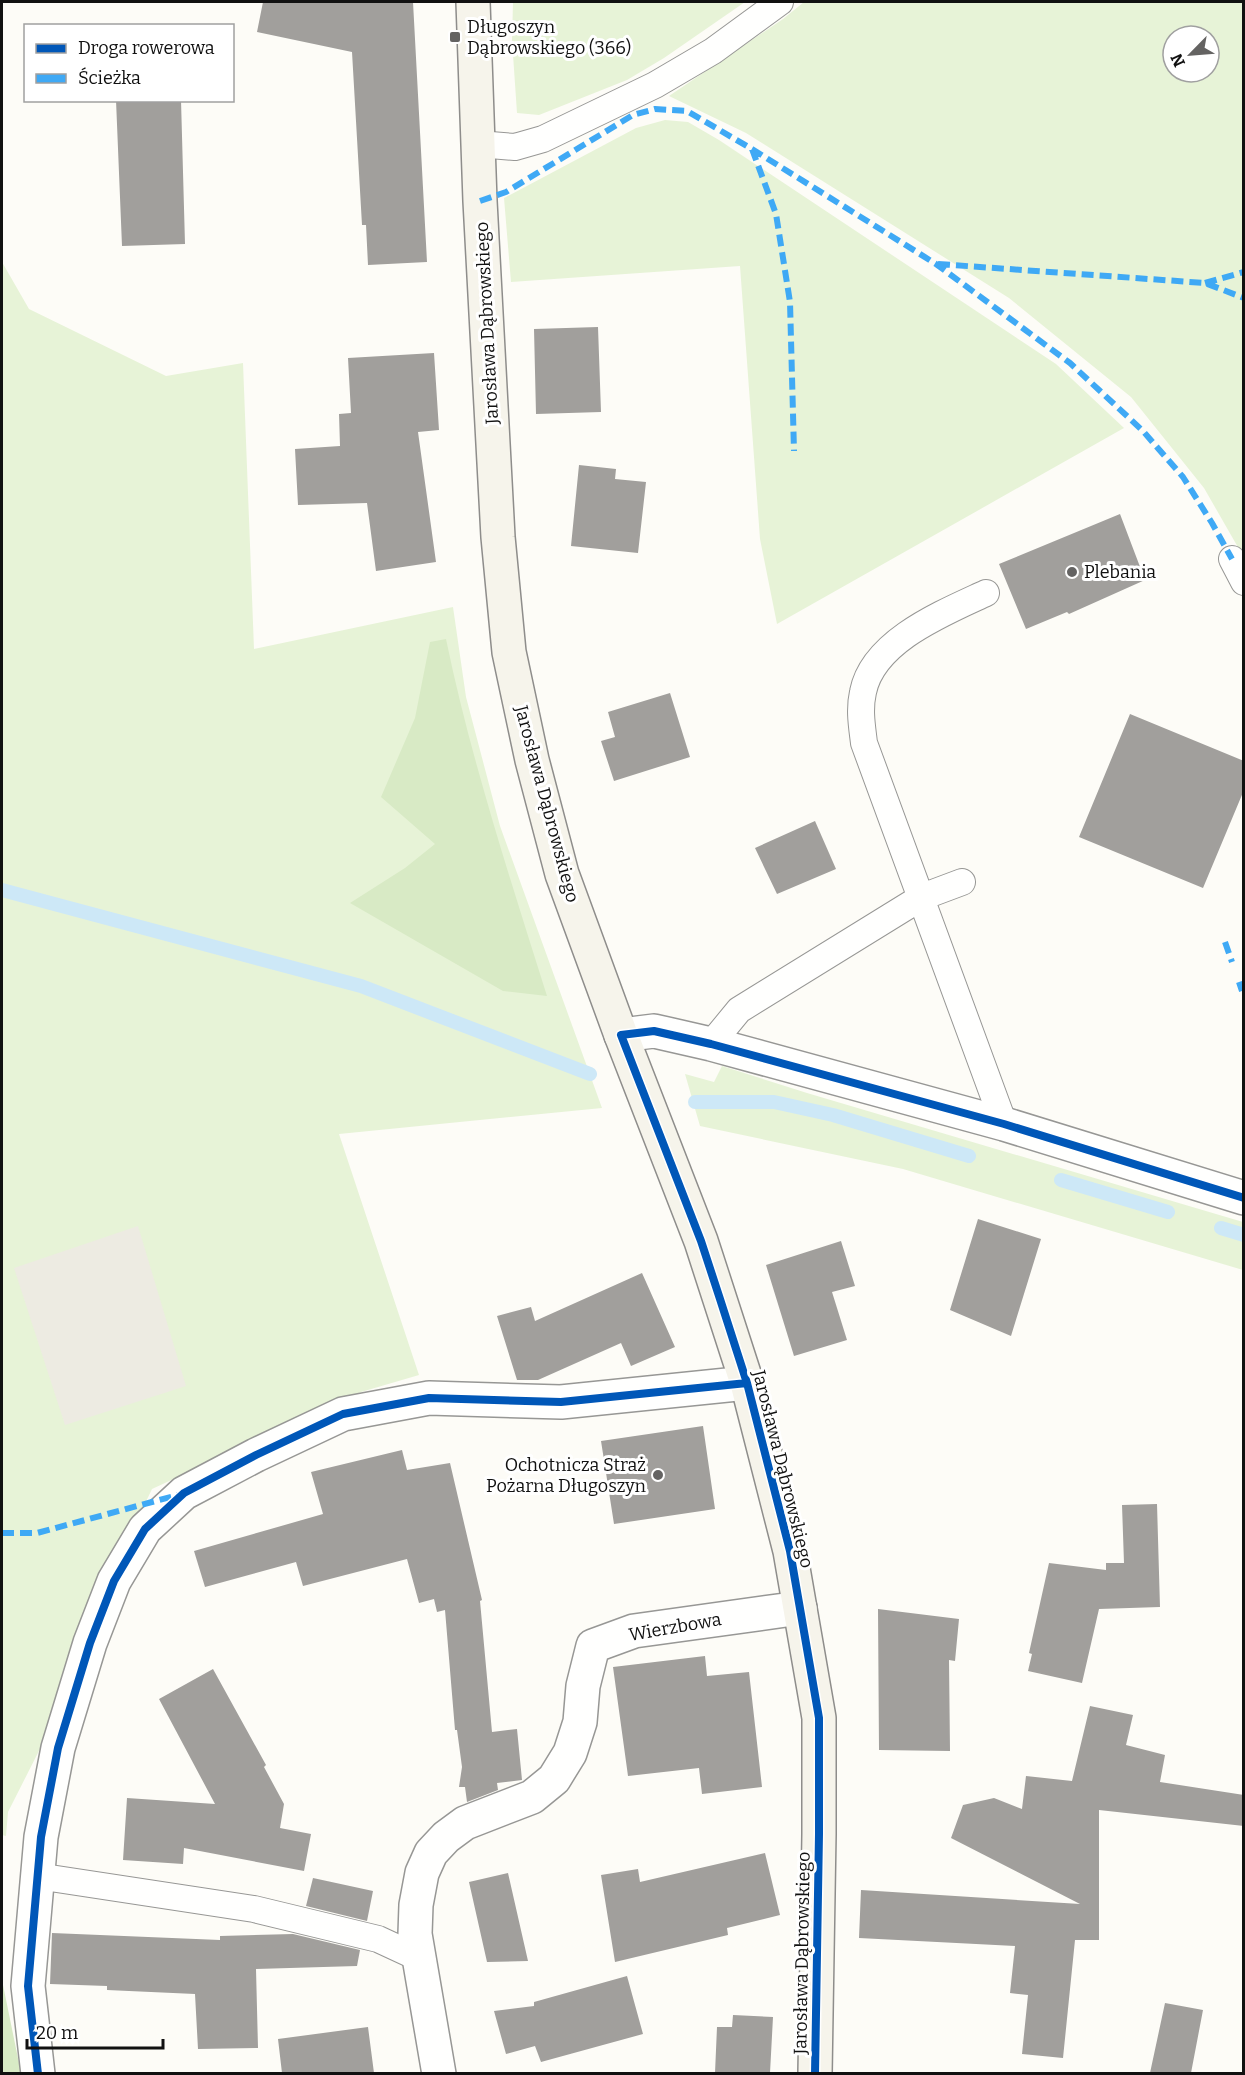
<svg xmlns="http://www.w3.org/2000/svg" width="1245" height="2075" viewBox="0 0 1245 2075" font-family="Bitter,serif">
<style>
.green{fill:#e7f3d7;fill-rule:evenodd}
.forest{fill:#d8eac5}
.plaza{fill:#edebe2}
.lines{fill:none;stroke-linecap:round;stroke-linejoin:round}
.stream{stroke:#cde8f7;stroke-width:14}
.building{fill:#a19f9c}
.lane-casing{stroke:#979795;stroke-width:28}
.street-casing{stroke:#979795;stroke-width:36}
.secondary-casing{stroke:#8e8d8b;stroke-width:36}
.lane{stroke:#fffffe;stroke-width:26}
.street{stroke:#fffffe;stroke-width:33}
.secondary{stroke:#f6f4eb;stroke-width:33}
.quiet{stroke:#3fa9f5;stroke-width:6;stroke-dasharray:12 6;stroke-linecap:butt}
.cycleway-casing{stroke:#fff;stroke-width:11}
.cycleway{stroke:#0057b8;stroke-width:8}
.poi-dot{fill:#646362;stroke:#fff;stroke-width:2}
.labels{text-anchor:middle;dominant-baseline:central;stroke-width:6;stroke-linejoin:round;paint-order:stroke}
.poi-label{font-size:18px;fill:#111;stroke:#fff;text-anchor:start}
.street-label{font-size:18px;fill:#111;stroke:#fff}
</style>
<rect width="100%" height="100%" fill="#fdfcf7"/>
<!-- green -->
<path class="green" d="M 513,2 L 745,2 L 664,58 L 627,80 L 539,115 L 517,113 L 512,40 Z
M 804,2 L 1243,2 L 1243,556 L 1204,488 L 1131,397 L 1009,298 L 746,133 L 669,96 L 783,19 ZM 1173,36 L 1209,36 L 1209,72 L 1173,72 Z
M 665,120 L 688,122 L 719,140 L 1056,364 L 1124,428 L 777,624 L 760,539 L 740,266 L 511,282 L 504,198 L 636,128 Z
M 2,262 L 29,309 L 166,376 L 243,363 L 254,649 L 453,607 L 466,697 L 500,826 L 602,1108 L 339,1134 L 419,1375 L 361,1392 L 152,1489 L 69,1662 L 47,1735 L 8,1812 L 6,1836 L 2,1835 Z
M 722,1066 L 807,1093 L 1243,1222 L 1243,1270 L 903,1169 L 700,1126 L 685,1074 L 714,1082 Z"/>
<!-- forest -->
<path class="forest" d="M 446,639 C 471,760 510,878 547,996 L 503,991 L 350,903 L 405,868 L 435,844 L 381,797 L 415,718 L 430,642 Z
M 2,1980 L 21,2073 L 2,2073 Z"/>
<!-- plaza -->
<path class="plaza" d="M 138,1226 L 186,1386 L 65,1425 L 14,1268 Z"/>
<g class="lines">
<!-- stream -->
<path class="stream" d="M 2,890 L 361,986 L 590,1074
M 695,1102 L 774,1102 L 833,1115 L 969,1156
M 1061,1180 L 1168,1212
M 1221,1228 L 1244,1235"/>
</g>
<!-- building -->
<path class="building" d="M 263,2 L 413,2 L 427,262 L 368,265 L 366,225 L 362,225 L 352,52 L 257,32 Z
M 116,100 L 181,100 L 185,244 L 122,246 Z
M 598,327 L 601,412 L 536,414 L 534,329 Z
M 434,353 L 439,430 L 418,432 L 436,562 L 376,571 L 367,503 L 298,505 L 295,449 L 340,446 L 339,414 L 351,413 L 348,358 Z
M 579,465 L 616,469 L 615,479 L 646,482 L 638,553 L 571,546 Z
M 1120,514 L 1145,580 L 1069,614 L 1067,612 L 1026,629 L 999,564 Z
M 670,693 L 690,757 L 614,781 L 601,741 L 615,737 L 608,712 Z
M 1130,714 L 1244,761 L 1244,790 L 1203,888 L 1079,837 Z
M 815,821 L 836,869 L 777,894 L 755,848 Z
M 978,1219 L 1041,1239 L 1011,1336 L 950,1310 Z
M 841,1241 L 855,1286 L 832,1292 L 847,1340 L 794,1356 L 766,1265 Z
M 642,1273 L 675,1347 L 631,1366 L 621,1343 L 538,1380 L 517,1380 L 497,1316 L 531,1307 L 535,1321 Z
M 703,1426 L 715,1509 L 614,1524 L 601,1441 Z
M 402,1450 L 407,1470 L 450,1463 L 482,1600 L 480,1601 L 492,1732 L 517,1729 L 522,1780 L 497,1783 L 498,1790 L 467,1802 L 465,1787 L 459,1787 L 462,1767 L 457,1730 L 455,1730 L 445,1610 L 437,1612 L 434,1599 L 419,1603 L 407,1559 L 303,1586 L 296,1562 L 205,1587 L 194,1551 L 323,1514 L 311,1472 Z
M 1157,1504 L 1160,1607 L 1099,1609 L 1082,1683 L 1028,1671 L 1032,1654 L 1029,1653 L 1049,1563 L 1106,1570 L 1106,1563 L 1124,1563 L 1122,1505 Z
M 878,1609 L 959,1619 L 955,1661 L 949,1660 L 950,1751 L 879,1750 Z
M 705,1656 L 707,1676 L 749,1672 L 762,1787 L 702,1794 L 699,1768 L 628,1776 L 613,1667 Z
M 213,1669 L 266,1765 L 264,1767 L 284,1804 L 280,1828 L 311,1834 L 304,1871 L 184,1848 L 183,1864 L 123,1860 L 127,1798 L 215,1804 L 159,1699 Z
M 1090,1706 L 1133,1715 L 1126,1745 L 1165,1755 L 1160,1782 L 1244,1795 L 1244,1826 L 1099,1810 L 1099,1940 L 1075,1940 L 1063,2058 L 1022,2054 L 1028,1995 L 1010,1993 L 1015,1946 L 859,1938 L 861,1890 L 1080,1904 L 951,1838 L 963,1805 L 994,1798 L 1022,1809 L 1026,1776 L 1072,1781 Z
M 765,1853 L 780,1915 L 727,1928 L 728,1935 L 615,1962 L 601,1875 L 638,1869 L 640,1882 Z
M 508,1873 L 528,1961 L 487,1962 L 469,1882 Z
M 313,1878 L 373,1891 L 367,1921 L 306,1906 Z
M 52,1933 L 220,1940 L 220,1936 L 293,1934 L 360,1950 L 357,1966 L 256,1969 L 258,2048 L 198,2049 L 195,1994 L 107,1990 L 107,1986 L 50,1984 Z
M 627,1976 L 643,2034 L 541,2062 L 535,2046 L 506,2054 L 494,2011 L 534,2006 L 534,2002 Z
M 1165,2003 L 1203,2010 L 1191,2073 L 1150,2073 Z
M 733,2015 L 773,2017 L 770,2073 L 715,2073 L 717,2027 L 732,2027 Z
M 368,2027 L 374,2073 L 282,2073 L 278,2039 Z"/>
<g class="lines">
<!-- lane casing -->
<g class="lane-casing">
<path id="lane" d="M 478,144 L 515,147 L 543,139 L 655,85 L 713,51 L 780,2
M 1232,559 L 1244,582
M 986,593 C 943,613 873,641 863,692 C 859,710 862,726 864,743 L 1004,1124
M 711,1044 L 739,1010 L 922,897 L 962,882
M 37,1876 L 254,1909 L 378,1939 L 419,1958"/>
</g>
<!-- street casing -->
<g class="street-casing">
<path id="street" d="M 621,1035 L 654,1031 L 711,1044 L 1004,1124 L 1244,1198
M 38,2074 L 28,1986 L 41,1837 L 58,1748 L 90,1643 L 114,1581 L 145,1529 L 184,1493 L 256,1455 L 343,1414 L 429,1398 L 561,1402 L 747,1383
M 439,2074 L 415,1934 L 416,1905 L 422,1873 L 431,1853 L 446,1837 L 465,1823 L 532,1797 L 554,1779 L 570,1753 L 580,1722 L 583,1686 L 593,1646 L 634,1631 L 800,1608"/>
</g>
<!-- secondary casing -->
<g class="secondary-casing">
<path id="secondary" d="M 473,2 L 480,201 L 498,537 L 509,652 L 532,760 L 562,874 L 621,1035 L 701,1241 L 747,1383 L 790,1551 L 819,1718 L 819,1834 L 815,2074"/>
</g>
<!-- lane -->
<use href="#lane" class="lane"/>
<!-- street -->
<use href="#street" class="street"/>
<!-- secondary -->
<use href="#secondary" class="secondary"/>
<!-- quiet -->
<path class="quiet" d="M 752,149 L 776,214 L 790,302 L 794,451
M 480,201 L 506,192 L 633,115 L 655,109 L 687,111 L 752,149 L 936,264 L 1070,363 L 1143,431 L 1183,477 L 1212,523 L 1232,559
M 938,264 L 1205,283 L 1244,298
M 1205,283 L 1244,272
M 1225,942 L 1232,962
M 1239,982 L 1242,991
M 2,1533 L 37,1533 L 178,1495"/>
<!-- cycleway casing -->
<g class="cycleway-casing">
<path id="cycleway" d="M 38,2074 L 28,1986 L 41,1837 L 58,1748 L 90,1643 L 114,1581 L 145,1529 L 184,1493 L 256,1455 L 343,1414 L 429,1398 L 561,1402 L 747,1383
M 815,2074 L 819,1834 L 819,1718 L 790,1551 L 747,1383 L 720,1299 L 701,1241 L 621,1035 L 654,1031 L 711,1044 L 1004,1124 L 1244,1198"/>
</g>
<!-- cycleway -->
<use href="#cycleway" class="cycleway"/>
</g>
<!-- markers -->
<g class="poi-dot">
<rect x="449" y="31" width="12" height="12" rx="3"/>
<circle cx="1072" cy="572" r="6"/>
<circle cx="658" cy="1475" r="6"/>
</g>
<g class="labels">
<!-- poi labels -->
<g class="poi-label">
<text x="467" y="27">Długoszyn<tspan x="467" dy="21">Dąbrowskiego (366)</tspan></text>
<text x="1084" y="572">Plebania</text>
<text x="646" y="1465" text-anchor="end">Ochotnicza Straż<tspan x="646" dy="21">Pożarna Długoszyn</tspan></text>
</g>
<!-- street labels -->
<g class="street-label">
<text transform="translate(487 323) rotate(-93)">Jarosława Dąbrowskiego</text>
<text transform="translate(547 804) rotate(75)">Jarosława Dąbrowskiego</text>
<text transform="translate(783 1469) rotate(76)">Jarosława Dąbrowskiego</text>
<text transform="translate(675 1627) rotate(-10)">Wierzbowa</text>
<text transform="translate(802 1953) rotate(-89)">Jarosława Dąbrowskiego</text>
</g>
</g>
<!-- border -->
<rect width="1245" height="2075" fill="none" stroke="#111111" stroke-width="6"/>
<!-- legend -->
<rect x="24" y="24" width="210" height="78" fill="#ffffff" stroke="#a0a0a0" stroke-width="1.5"/>
<rect x="36" y="44" width="30" height="9" fill="#0057b8" stroke="#a0a0a0" stroke-width="1.5"/>
<text x="78" y="54" font-size="18" fill="#111111">Droga rowerowa</text>
<rect x="36" y="74" width="30" height="9" fill="#3fa9f5" stroke="#a0a0a0" stroke-width="1.5"/>
<text x="78" y="84" font-size="18" fill="#111111">Ścieżka</text>
<!-- north arrow -->
<g transform="translate(1191 54) rotate(245)"><circle r="28" fill="#ffffff" stroke="#a0a0a0" stroke-width="1.5"/>
<path d="M0-4.5L10 22L0 15L-10 22Z" fill="#646362"/>
<text y="-9" font-size="16" font-weight="bold" text-anchor="middle" fill="#111111">N</text>
</g>
<!-- scale -->
<path d="M27 2039v9h136v-9" fill="none" stroke="#111111" stroke-width="3"/>
<text x="36" y="2039" font-size="18" fill="#111111" stroke="#ffffff" stroke-width="4.5" paint-order="stroke">20 m</text>
</svg>
